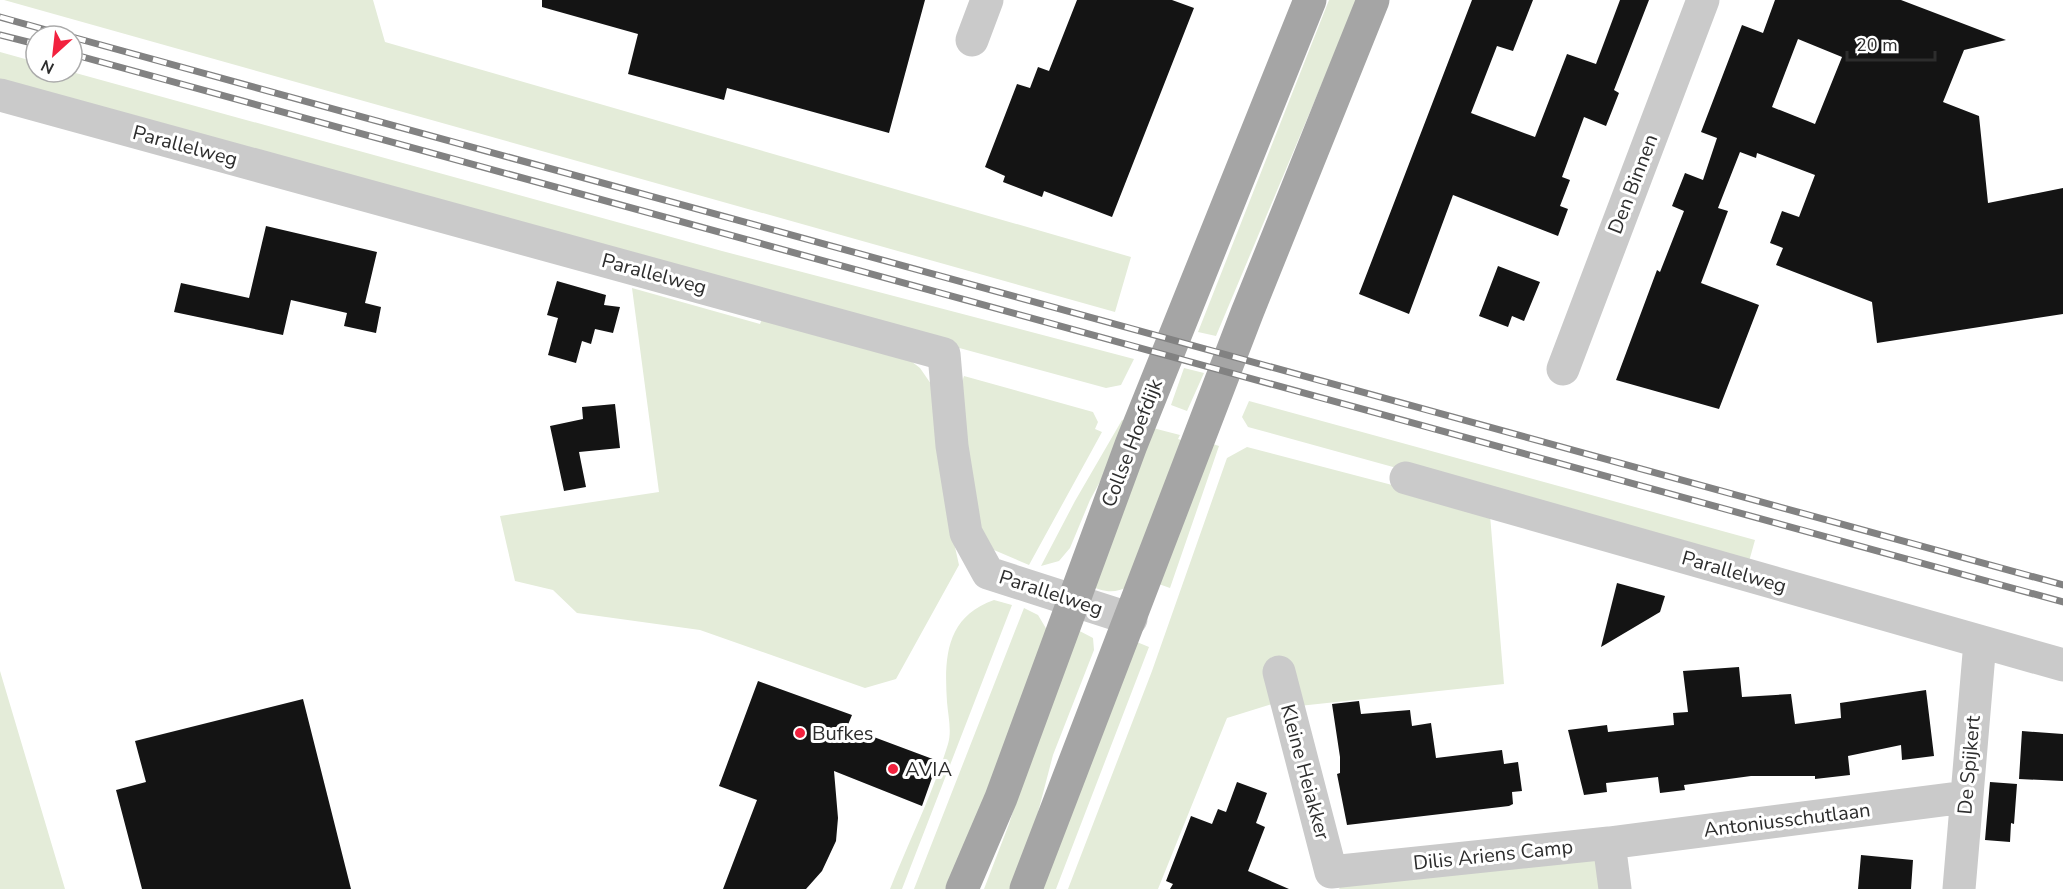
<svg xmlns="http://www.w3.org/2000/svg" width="2063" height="889" viewBox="0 0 2063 889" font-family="'Nunito Sans',sans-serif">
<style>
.green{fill:#e4ecd9}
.building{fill:#141414;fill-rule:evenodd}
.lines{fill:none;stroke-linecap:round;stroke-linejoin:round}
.minor{stroke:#cacaca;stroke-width:33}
.major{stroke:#a5a5a5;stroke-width:33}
.rail-casing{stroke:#828282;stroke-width:7}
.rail{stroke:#fff;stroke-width:4.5;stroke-dasharray:14;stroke-linecap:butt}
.poi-dot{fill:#f2213e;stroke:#fff;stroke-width:2}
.labels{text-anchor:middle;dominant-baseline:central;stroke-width:6;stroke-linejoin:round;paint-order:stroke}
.street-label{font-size:20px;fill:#2d2d2d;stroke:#fff}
.poi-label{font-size:20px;fill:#2d2d2d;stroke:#fff;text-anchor:start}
</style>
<rect width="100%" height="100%" fill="#fff"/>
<!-- green -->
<path class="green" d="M 4,0 L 373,0 L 385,42 L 1131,257 L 1115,312 Z
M 1329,0 L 1357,0 L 1216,336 L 1198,332 Z
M 0,52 L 36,62 L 36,72 L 72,72 L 722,251 L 1134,359 L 1121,385 L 1106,388 L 974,352 L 0,86 Z
M 632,288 L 760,324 L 764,314 L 907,358 L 920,368 L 931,384 L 949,520 L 959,565 L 896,679 L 865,688 L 700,630 L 577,613 L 553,590 L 515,581 L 500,516 L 659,492 Z
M 1184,368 L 1204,373 L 1187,411 L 1171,405 Z
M 964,376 L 1093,412 L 1098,422 L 1095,429 L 1102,432 L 1029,565 L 994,550 L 979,538 L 960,388 Z
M 1249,401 L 1755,540 L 1748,565 L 1248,427 L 1242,417 Z
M 1122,420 L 1132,423 L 1090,500 L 1070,548 L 1059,561 L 1041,566 L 1075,501 Z
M 1149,427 L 1180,435 L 1178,439 L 1190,443 L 1129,586 C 1113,595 1103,591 1087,585 Z
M 1207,442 L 1219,446 L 1170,588 L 1156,583 Z
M 1247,447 L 1396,486 L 1490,515 L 1504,684 L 1299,706 L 1275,703 L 1227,718 L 1158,889 L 1068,889 L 1152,671 L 1227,458 Z
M 994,600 L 1012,605 L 902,889 L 890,889 C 909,841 933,793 948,744 C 952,731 948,715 947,702 C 944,657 946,617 994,600 Z
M 1024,608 L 1038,615 L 1047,630 L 950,889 L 914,889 Z
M 1072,627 L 1093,638 L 1094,650 L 1053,755 L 1020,881 L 1017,889 L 984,889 L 1009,824 Z
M 1132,640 L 1149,647 L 1056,889 L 1036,889 Z
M 0,671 L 65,889 L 0,889 Z
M 1589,857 L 1601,865 L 1604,889 L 1339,889 L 1342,884 Z"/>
<!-- building -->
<path class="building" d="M 542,0 L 925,0 L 889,133 L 727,88 L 724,100 L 628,74 L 638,34 L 542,7 Z
M 1077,0 L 1172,0 L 1194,8 L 1112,217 L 1044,191 L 1042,197 L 1003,182 L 1005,176 L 985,167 L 1017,84 L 1030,88 L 1038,67 L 1049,71 Z
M 1472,0 L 1533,0 L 1513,51 L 1497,46 L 1471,113 L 1535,137 L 1567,54 L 1596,64 L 1620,0 L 1649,0 L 1614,90 L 1619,93 L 1606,126 L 1584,117 L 1562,177 L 1570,180 L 1560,206 L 1568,209 L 1558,236 L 1453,195 L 1409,314 L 1359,294 Z
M 1775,0 L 1901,0 L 2006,40 L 1964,50 L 1943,102 L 1979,116 L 1988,203 L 2063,188 L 2063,314 L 1877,343 L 1872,302 L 1776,265 L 1783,248 L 1770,243 L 1782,211 L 1799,217 L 1815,175 L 1757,153 L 1756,158 L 1740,152 L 1718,208 L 1728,211 L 1701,283 L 1759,305 L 1719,409 L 1616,380 L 1657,270 L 1660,272 L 1684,211 L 1672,206 L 1685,173 L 1703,180 L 1717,138 L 1701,132 L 1742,25 L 1763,33 ZM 1798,39 L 1842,57 L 1815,124 L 1772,107 Z
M 266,226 L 377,252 L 365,303 L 381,307 L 376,333 L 344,326 L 347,313 L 291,300 L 283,335 L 174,312 L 181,283 L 249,298 Z
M 1498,266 L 1540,282 L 1524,321 L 1512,316 L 1508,327 L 1479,316 Z
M 557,281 L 606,295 L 604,305 L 620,307 L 613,333 L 595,329 L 591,344 L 582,341 L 576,363 L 548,355 L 558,318 L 547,315 Z
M 615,404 L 620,448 L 579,452 L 586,487 L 564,491 L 550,426 L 583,419 L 582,407 Z
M 1617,583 L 1665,596 L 1660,612 L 1601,647 Z
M 1739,667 L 1742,697 L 1791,694 L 1795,724 L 1841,718 L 1840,703 L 1926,690 L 1934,756 L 1902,760 L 1901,745 L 1848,756 L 1850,775 L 1815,779 L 1815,776 L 1751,776 L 1684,785 L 1685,790 L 1660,793 L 1658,777 L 1606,783 L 1607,792 L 1584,795 L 1568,730 L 1607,725 L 1608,732 L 1674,725 L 1673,713 L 1688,712 L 1683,671 Z
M 758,681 L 852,715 L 847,727 L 938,761 L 922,806 L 834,771 L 838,818 L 836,841 L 822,871 L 806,889 L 723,889 L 757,800 L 719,786 Z
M 303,699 L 351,889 L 142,889 L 116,790 L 146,782 L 135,741 Z
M 1359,701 L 1361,714 L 1410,710 L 1412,726 L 1431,723 L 1436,758 L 1502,750 L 1504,764 L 1518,762 L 1522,791 L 1512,792 L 1513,804 L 1509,806 L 1347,825 L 1337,774 L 1340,773 L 1340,757 L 1332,704 Z
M 2022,731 L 2063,734 L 2063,781 L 2019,779 Z
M 1237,782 L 1267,793 L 1256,823 L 1265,827 L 1248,871 L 1289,889 L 1170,889 L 1173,884 L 1166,881 L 1191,816 L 1212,824 L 1218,809 L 1226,812 Z
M 1990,782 L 2017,784 L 2014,824 L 2011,823 L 2010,842 L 1985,840 Z
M 1861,855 L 1913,860 L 1911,889 L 1858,889 Z"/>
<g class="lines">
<!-- minor -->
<path class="minor" d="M 972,40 L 987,0
M 0,95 L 944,354 L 952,446 L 966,533 L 988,573 L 1131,619
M 1563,369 L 1703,0
M 1406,478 L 2063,665
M 1279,672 L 1331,872
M 1609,843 L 1966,797
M 1331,872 L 1609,843 L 1615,889
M 1959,889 L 1980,642"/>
<!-- major -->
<path class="major" d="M 962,889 L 1001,798 L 1131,445 L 1310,0
M 1026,889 L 1247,313 L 1373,0"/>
<!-- rail casing -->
<g class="rail-casing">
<path id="rail" d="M 0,17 L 68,36
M 0,35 L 36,44
M 72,37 L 2063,585
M 72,54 L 2063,602"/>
</g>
<!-- rail -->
<use href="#rail" class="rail"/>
</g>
<!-- markers -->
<g class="poi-dot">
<circle cx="800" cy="733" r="6"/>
<circle cx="893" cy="769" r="6"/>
</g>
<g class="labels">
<!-- street labels -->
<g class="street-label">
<text transform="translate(185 146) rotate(15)">Parallelweg</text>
<text transform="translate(1633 184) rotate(-69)">Den Binnen</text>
<text transform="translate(654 274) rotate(15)">Parallelweg</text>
<text transform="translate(1132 443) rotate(-69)">Collse Hoefdijk</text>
<text transform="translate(1734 572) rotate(16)">Parallelweg</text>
<text transform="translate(1051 593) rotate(18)">Parallelweg</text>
<text transform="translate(1969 765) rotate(-85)">De Spijkert</text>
<text transform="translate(1305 772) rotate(75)">Kleine Heiakker</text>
<text transform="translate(1787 820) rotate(-7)">Antoniusschutlaan</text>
<text transform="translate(1493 855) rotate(-6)">Dilis Ariens Camp</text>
</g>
<!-- poi labels -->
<g class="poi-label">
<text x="812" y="733">Bufkes</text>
<text x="905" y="769">AVIA</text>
</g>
</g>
<!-- north arrow -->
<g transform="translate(54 54) rotate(207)"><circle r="28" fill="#ffffff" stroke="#ababab" stroke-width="1.5"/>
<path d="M0-4.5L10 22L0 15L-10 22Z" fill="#f2213e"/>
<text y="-9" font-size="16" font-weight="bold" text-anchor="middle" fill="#2d2d2d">N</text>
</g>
<!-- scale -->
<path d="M1847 51v9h88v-9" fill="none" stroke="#2d2d2d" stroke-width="3"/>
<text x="1856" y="51" font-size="18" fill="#2d2d2d" stroke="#ffffff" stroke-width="4.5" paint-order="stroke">20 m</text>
</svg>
